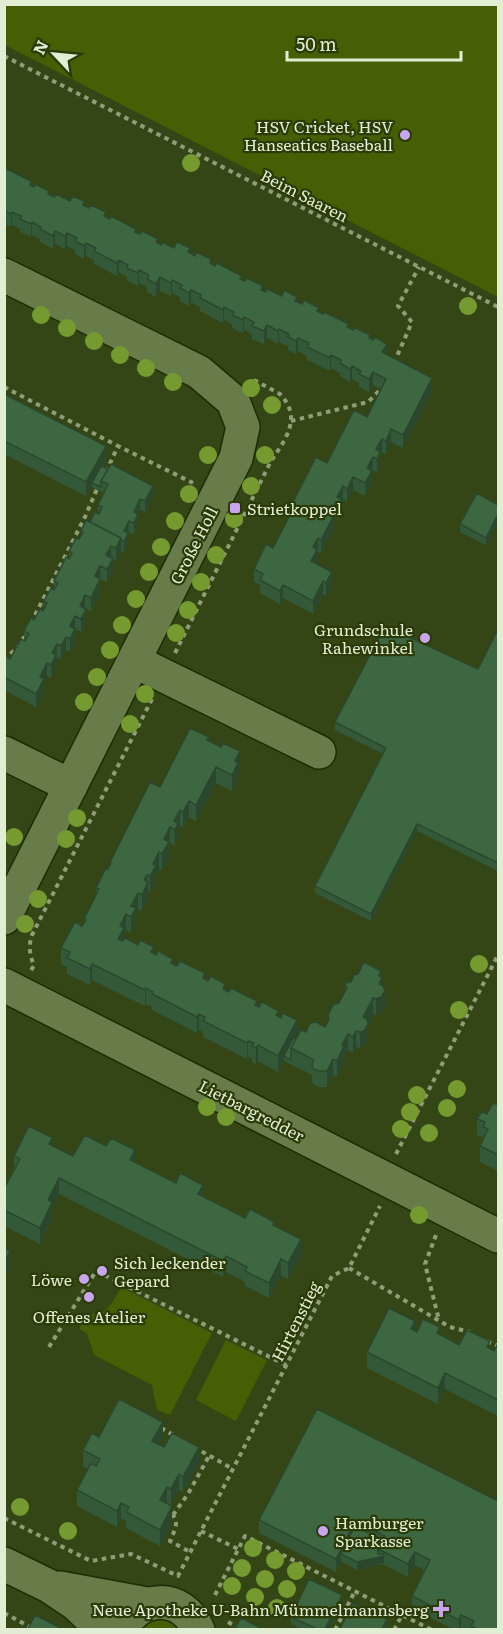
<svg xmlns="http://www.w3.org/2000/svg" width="503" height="1634" viewBox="0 0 503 1634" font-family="Literata,serif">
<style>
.green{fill:#445f04}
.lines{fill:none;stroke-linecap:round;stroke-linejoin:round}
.minor-casing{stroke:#1e2b05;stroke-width:36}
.path{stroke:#8f9e79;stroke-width:4;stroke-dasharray:4.5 4.5;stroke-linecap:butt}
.minor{stroke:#687c4a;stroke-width:33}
.tree{fill:#759b30}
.wall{fill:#345938}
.shaded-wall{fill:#2b482e}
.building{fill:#3d6741;stroke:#2b482e;stroke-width:1.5}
.poi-dot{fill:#c9a5ee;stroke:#2a3b08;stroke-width:2}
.labels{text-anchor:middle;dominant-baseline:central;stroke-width:4.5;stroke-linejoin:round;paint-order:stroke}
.poi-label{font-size:16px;fill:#e2eed3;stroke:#2a3b08;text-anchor:end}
.street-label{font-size:16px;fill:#e2eed3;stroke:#2a3b08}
</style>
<rect width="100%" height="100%" fill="#344615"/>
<!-- green -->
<path class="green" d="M 4,5 L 498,5 L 498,297 L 5,45 Z
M 121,1287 L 212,1333 L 170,1415 L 157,1410 L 152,1385 L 94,1355 L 87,1333 L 79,1329 L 82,1323 L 77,1316 L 79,1314 C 106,1315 108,1311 121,1287 Z
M 226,1340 L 267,1360 L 236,1421 L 196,1400 Z
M 163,1613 L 185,1630 L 133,1630 Z"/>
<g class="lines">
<!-- minor casing -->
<g class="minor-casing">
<path id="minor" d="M 4,275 L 199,372 L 233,401 L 243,427 L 236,458 L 4,918
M 134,661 L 319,752
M 4,753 L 71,786
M 4,985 L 498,1236
M 4,1564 L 49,1586 L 76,1604 L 103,1630
M 60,1588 L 147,1604
M 121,1630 C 137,1595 182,1592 198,1630"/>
</g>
<!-- path -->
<path class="path" d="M 4,56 L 498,307
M 394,363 L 412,322 L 398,306 L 419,267
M 4,387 L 118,446
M 291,421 L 368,402 L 381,389
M 106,472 L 118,446 L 193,483
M 31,623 L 85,517 L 97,489
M 175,653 L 271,461 C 285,440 303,418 280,394 L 254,380
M 4,660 L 20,645 L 25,635
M 31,970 L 34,966 C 30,955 28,947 32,935 L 152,699
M 396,1154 L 498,955
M 436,1235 L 425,1264 L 439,1320
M 349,1268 L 450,1327 L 470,1332
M 487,1341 L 498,1346
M 49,1347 L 96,1271 L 286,1365
M 161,1428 L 175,1436
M 194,1447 L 233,1469
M 172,1514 C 180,1523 174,1531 170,1541 L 190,1552
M 173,1515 L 188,1494 L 209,1456
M 4,1518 L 91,1561 L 131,1554 L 178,1576 L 332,1276 L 349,1268 L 380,1206
M 201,1531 L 238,1549
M 215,1595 L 245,1536 L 432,1630
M 4,1613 L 36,1630
M 228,1622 L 242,1630
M 335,1630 L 355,1591
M 394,1630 L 402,1615"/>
<!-- minor -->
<use href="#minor" class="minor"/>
</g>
<!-- trees -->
<g class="tree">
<circle cx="191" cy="163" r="9"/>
<circle cx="468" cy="306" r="9"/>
<circle cx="41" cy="315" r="9"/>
<circle cx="67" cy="328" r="9"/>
<circle cx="94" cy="341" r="9"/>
<circle cx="120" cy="355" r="9"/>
<circle cx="146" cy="368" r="9"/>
<circle cx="173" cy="382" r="9"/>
<circle cx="251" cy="388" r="9"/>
<circle cx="272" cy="405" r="9"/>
<circle cx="208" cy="455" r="9"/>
<circle cx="265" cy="455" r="9"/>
<circle cx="251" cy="486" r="9"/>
<circle cx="189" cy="494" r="9"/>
<circle cx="234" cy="519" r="9"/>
<circle cx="175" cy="521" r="9"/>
<circle cx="161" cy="547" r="9"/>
<circle cx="216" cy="555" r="9"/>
<circle cx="149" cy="572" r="9"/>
<circle cx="201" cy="582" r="9"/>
<circle cx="136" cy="599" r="9"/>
<circle cx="188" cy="610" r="9"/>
<circle cx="122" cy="625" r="9"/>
<circle cx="176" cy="633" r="9"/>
<circle cx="110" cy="650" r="9"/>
<circle cx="97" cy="677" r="9"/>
<circle cx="145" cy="694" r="9"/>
<circle cx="84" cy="702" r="9"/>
<circle cx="130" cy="724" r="9"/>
<circle cx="77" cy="818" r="9"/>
<circle cx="14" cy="837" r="9"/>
<circle cx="66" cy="839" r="9"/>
<circle cx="38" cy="899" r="9"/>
<circle cx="25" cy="924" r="9"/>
<circle cx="479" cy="964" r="9"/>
<circle cx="459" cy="1010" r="9"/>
<circle cx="457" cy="1089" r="9"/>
<circle cx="417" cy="1095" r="9"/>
<circle cx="207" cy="1107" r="9"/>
<circle cx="447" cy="1108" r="9"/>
<circle cx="410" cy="1112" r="9"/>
<circle cx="226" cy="1117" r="9"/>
<circle cx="401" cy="1129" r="9"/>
<circle cx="429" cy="1133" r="9"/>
<circle cx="419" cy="1215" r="9"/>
<circle cx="20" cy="1507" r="9"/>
<circle cx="68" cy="1531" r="9"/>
<circle cx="253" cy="1548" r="9"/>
<circle cx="275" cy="1560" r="9"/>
<circle cx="242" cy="1568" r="9"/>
<circle cx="296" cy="1571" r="9"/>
<circle cx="265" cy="1579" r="9"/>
<circle cx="232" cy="1586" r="9"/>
<circle cx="287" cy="1589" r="9"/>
<circle cx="255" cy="1597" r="9"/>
<circle cx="277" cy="1608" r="9"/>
</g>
<!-- wall -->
<path class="wall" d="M 4,170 L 31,186 L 54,197 L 70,201 L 84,206 L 161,245 L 190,253 L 266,292 L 282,296 L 297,302 L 370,339 L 387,354 L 432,391 L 403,448 L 391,442 L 386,454 L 382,452 L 380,455 L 380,465 L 377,472 L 373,470 L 372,471 L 372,484 L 365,496 L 353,490 L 347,502 L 343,499 L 342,513 L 339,519 L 335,517 L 333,520 L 333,530 L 321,553 L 317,552 L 317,564 L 332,585 L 326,596 L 323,594 L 313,614 L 283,598 L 280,604 L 260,593 L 260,585 L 254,582 L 254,569 L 273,548 L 288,519 L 288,512 L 327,463 L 367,417 L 381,389 L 373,385 L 369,392 L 359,387 L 359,383 L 352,379 L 350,382 L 340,376 L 340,373 L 331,368 L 330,371 L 307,360 L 307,356 L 298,351 L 296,354 L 288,350 L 288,346 L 279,342 L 278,344 L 267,338 L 264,344 L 252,339 L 252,334 L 244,330 L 243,333 L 232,328 L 232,324 L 224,320 L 223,323 L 200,311 L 200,307 L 191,303 L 189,306 L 180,301 L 180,297 L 172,293 L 171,296 L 160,291 L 156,297 L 147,292 L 147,287 L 139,283 L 138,286 L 127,281 L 127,277 L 119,273 L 117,276 L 94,264 L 94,260 L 86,256 L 84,259 L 75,254 L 75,250 L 67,246 L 65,249 L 55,244 L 53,249 L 40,242 L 40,239 L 32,235 L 31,237 L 20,232 L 20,229 L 12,225 L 11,227 L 4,224 Z
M 4,394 L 106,459 L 103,466 L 153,497 L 145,512 L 140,510 L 138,514 L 138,525 L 134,534 L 129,532 L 128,534 L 128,544 L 124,553 L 121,551 L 116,561 L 113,560 L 113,572 L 107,582 L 100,579 L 100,592 L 91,611 L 85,608 L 85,609 L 86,622 L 81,632 L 75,629 L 75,642 L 70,652 L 66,650 L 61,659 L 57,657 L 56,659 L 56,668 L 51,678 L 47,676 L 44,682 L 44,692 L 36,707 L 4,690 L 4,656 L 10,659 L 24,641 L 24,631 L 43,611 L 44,601 L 54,590 L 54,581 L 69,559 L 69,551 L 79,539 L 81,536 L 81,531 L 98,513 L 98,505 L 104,493 L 92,487 L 92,485 L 86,496 L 4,454 Z
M 498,505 L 486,545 L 460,532 L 460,524 Z
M 498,629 L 498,871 L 417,831 L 371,921 L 315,893 L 315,886 L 383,754 L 335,730 L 335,722 L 478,669 Z
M 209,741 L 240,767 L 238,770 L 238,779 L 232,791 L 216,783 L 196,821 L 189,817 L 183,828 L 180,826 L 178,829 L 178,839 L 175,846 L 170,843 L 169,845 L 169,858 L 162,870 L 159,868 L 156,874 L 156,882 L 150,892 L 148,891 L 148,898 L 142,911 L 138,909 L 136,913 L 136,924 L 131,933 L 126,930 L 124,934 L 124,939 L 279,1017 L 297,1036 L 295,1039 L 306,1032 L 325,1027 L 328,1022 L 328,1015 L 339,1003 L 345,991 L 345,983 L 381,977 L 385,1007 L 381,1013 L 376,1015 L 373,1014 L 368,1024 L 368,1040 L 364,1046 L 360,1048 L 356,1047 L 353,1053 L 348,1050 L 344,1057 L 344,1062 L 337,1077 L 333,1075 L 327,1087 L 319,1087 L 313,1084 L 312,1080 L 312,1075 L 284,1061 L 278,1072 L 258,1061 L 256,1064 L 252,1062 L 252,1058 L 248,1057 L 247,1059 L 203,1037 L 203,1032 L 199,1030 L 197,1033 L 152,1010 L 152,1007 L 146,1004 L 145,1006 L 92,980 L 90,985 L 67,974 L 67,967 L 61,964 L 61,948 L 82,926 L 84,923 L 84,919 L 96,896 L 96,888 L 108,869 L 110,866 L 110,862 L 160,787 Z
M 498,1105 L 498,1171 L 480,1162 L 480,1146 L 483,1142 L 483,1137 L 477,1135 L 477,1119 L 487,1114 Z
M 53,1146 L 73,1156 L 135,1162 L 245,1218 L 274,1226 L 301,1255 L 288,1279 L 281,1275 L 269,1298 L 245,1286 L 245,1282 L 226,1272 L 223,1277 L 59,1194 L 52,1207 L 52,1218 L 40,1244 L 4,1226 L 4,1189 L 14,1170 L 14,1156 Z
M 415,1331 L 440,1335 L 459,1345 L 490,1349 L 494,1351 L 498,1343 L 498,1416 L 445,1389 L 438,1404 L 367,1368 L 367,1352 Z
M 317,1409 L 498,1629 L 465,1629 L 461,1628 L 460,1629 L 453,1629 L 412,1609 L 412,1596 L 424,1570 L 415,1565 L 408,1577 L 382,1564 L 357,1570 L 341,1561 L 336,1572 L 259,1533 L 259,1520 Z
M 99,1437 L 163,1438 L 159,1444 L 199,1463 L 183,1492 L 179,1490 L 171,1505 L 172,1522 L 160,1546 L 126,1528 L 126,1521 L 121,1519 L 117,1527 L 77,1506 L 77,1490 L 88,1469 L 83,1466 L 83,1450 Z
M 342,1603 L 329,1629 L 301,1629 L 291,1624 L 291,1617 Z"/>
<!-- shaded-wall -->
<path class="shaded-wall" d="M 12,212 L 12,225 L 11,227 L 11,214 Z
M 32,222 L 32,235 L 31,237 L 31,224 Z
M 55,231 L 55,244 L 53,249 L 53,236 Z
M 67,233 L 67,246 L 65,249 L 65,236 Z
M 86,243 L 86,256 L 84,259 L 84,246 Z
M 119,260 L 119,273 L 117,276 L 117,263 Z
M 139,270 L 139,283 L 138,286 L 138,273 Z
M 160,277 L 160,291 L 156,297 L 156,284 Z
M 172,280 L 172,293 L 171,296 L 171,283 Z
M 191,290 L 191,303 L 189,306 L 189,293 Z
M 224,307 L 224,320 L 223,323 L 223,310 Z
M 244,317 L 244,330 L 243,333 L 243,320 Z
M 267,325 L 267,338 L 264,344 L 264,331 Z
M 279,329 L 279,342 L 278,344 L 278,331 Z
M 298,338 L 298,351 L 296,354 L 296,341 Z
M 387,344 L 387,357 L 382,352 Z
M 331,355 L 331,368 L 330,371 L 330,358 Z
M 352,366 L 352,379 L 350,382 L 350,369 Z
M 373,372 L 373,385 L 369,392 L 369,379 Z
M 432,378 L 432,391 L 403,448 L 403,435 Z
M 391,429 L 391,442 L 386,454 L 386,441 Z
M 382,439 L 382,452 L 380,455 L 380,465 L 377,472 L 376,449 Z
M 106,446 L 106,459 L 93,483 L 92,483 L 92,485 L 86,496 L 86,482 Z
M 373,457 L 372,484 L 365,496 L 367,468 Z
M 353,477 L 353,490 L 347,502 L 347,489 Z
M 153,486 L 153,497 L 145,512 L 145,501 Z
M 343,486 L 342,513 L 339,519 L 339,506 L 337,497 Z
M 140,499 L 140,510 L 138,514 L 138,525 L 134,534 L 134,512 Z
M 335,504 L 335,517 L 333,520 L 333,530 L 321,553 L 321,540 L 329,515 Z
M 498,514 L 498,522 L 486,545 L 486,538 Z
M 129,521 L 128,544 L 124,553 L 124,531 Z
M 121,538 L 121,551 L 116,561 L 116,548 Z
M 318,538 L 317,563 L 311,574 L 311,561 L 313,547 Z
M 111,546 L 111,559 L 106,555 Z
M 113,559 L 113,572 L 107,582 L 107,569 Z
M 100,566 L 100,579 L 95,576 Z
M 332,572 L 332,585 L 326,596 L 326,583 Z
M 100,579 L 100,592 L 91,611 L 91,598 Z
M 323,581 L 323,594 L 313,614 L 313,601 Z
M 283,585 L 283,598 L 280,604 L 280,591 Z
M 85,595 L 85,608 L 80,619 L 80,606 Z
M 86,609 L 86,622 L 81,632 L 81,619 Z
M 75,616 L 75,642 L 70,652 L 70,626 Z
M 66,637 L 66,650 L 61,659 L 61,646 Z
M 57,644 L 56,668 L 51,678 L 52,653 Z
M 47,663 L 47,676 L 44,682 L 44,692 L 36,707 L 36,694 L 40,677 Z
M 240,751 L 240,767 L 238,770 L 238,779 L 232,791 L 232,775 L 235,761 Z
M 216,767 L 216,783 L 196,821 L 196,805 Z
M 189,801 L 189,817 L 183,828 L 183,812 Z
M 180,810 L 180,826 L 178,829 L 178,839 L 175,846 L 174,821 Z
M 417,824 L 417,831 L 371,921 L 371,914 Z
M 170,827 L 169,858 L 162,870 L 162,854 L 164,839 Z
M 159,852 L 159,868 L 156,874 L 156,882 L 150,892 L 150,876 L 153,864 Z
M 147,875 L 147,885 L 148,882 L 148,898 L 142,911 L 142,895 L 144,880 Z
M 138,893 L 138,909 L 136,913 L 136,924 L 131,933 L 131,906 Z
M 126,914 L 126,930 L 124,934 L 124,944 L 118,939 L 120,926 Z
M 92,964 L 92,980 L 90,985 L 90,969 Z
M 381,971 L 381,980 L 382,978 L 382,994 L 385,991 L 385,1007 L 381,1013 L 376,1015 L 376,999 L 379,976 Z
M 146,988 L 146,1004 L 145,1006 L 145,990 Z
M 373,998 L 373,1014 L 368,1024 L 368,1040 L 364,1046 L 360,1048 L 360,1032 L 363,1017 Z
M 199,1014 L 199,1030 L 197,1033 L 197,1017 Z
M 297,1020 L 297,1036 L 286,1057 L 284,1056 L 284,1061 L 278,1072 L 278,1056 Z
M 356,1031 L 356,1047 L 353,1053 L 353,1037 Z
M 348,1034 L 348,1050 L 344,1057 L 344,1062 L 337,1077 L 337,1061 L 342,1045 Z
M 248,1041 L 248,1057 L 247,1059 L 247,1043 Z
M 258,1045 L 258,1061 L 256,1064 L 256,1048 Z
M 333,1059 L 333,1075 L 327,1087 L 327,1071 Z
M 135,1150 L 135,1166 L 130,1160 Z
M 59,1178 L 59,1194 L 52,1207 L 52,1218 L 40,1244 L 40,1228 L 48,1200 Z
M 203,1185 L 203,1201 L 198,1194 Z
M 301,1239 L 301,1255 L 288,1279 L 288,1263 Z
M 10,1251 L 10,1267 L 4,1278 L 4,1262 Z
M 226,1256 L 226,1272 L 223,1277 L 223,1261 Z
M 281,1259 L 281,1275 L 269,1298 L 269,1283 Z
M 415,1321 L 415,1337 L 411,1329 Z
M 445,1373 L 445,1389 L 438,1404 L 438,1388 Z
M 163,1422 L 163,1438 L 152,1457 L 152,1441 Z
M 199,1447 L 199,1463 L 183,1492 L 183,1477 Z
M 179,1474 L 179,1490 L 171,1505 L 171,1489 Z
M 167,1487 L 167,1503 L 160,1500 Z
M 121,1503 L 121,1519 L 117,1527 L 117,1511 Z
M 172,1506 L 172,1522 L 160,1546 L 160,1530 Z
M 355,1521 L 355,1534 L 341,1554 L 341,1561 L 336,1572 L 336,1559 Z
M 415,1552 L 415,1565 L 408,1577 L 408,1564 Z
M 384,1556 L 384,1563 L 357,1570 L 357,1562 Z
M 342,1595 L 342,1603 L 329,1629 L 325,1629 Z
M 461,1615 L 461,1628 L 460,1629 L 459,1629 L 459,1620 Z
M 387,1619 L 387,1627 L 385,1629 L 382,1629 Z"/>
<!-- building -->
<path class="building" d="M 5,168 L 31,181 L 30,185 L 34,187 L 35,184 L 49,191 L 48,194 L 54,197 L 56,194 L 70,201 L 73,196 L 84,201 L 83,205 L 89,208 L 91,205 L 106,212 L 104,216 L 110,219 L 111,216 L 136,229 L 135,232 L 140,234 L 142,231 L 158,239 L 156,242 L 161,245 L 162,242 L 174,248 L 177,242 L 190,248 L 188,252 L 195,256 L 196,252 L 211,259 L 210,263 L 215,266 L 217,263 L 242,276 L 240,279 L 245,281 L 247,278 L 263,286 L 261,290 L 266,292 L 267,289 L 282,296 L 284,290 L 297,297 L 295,301 L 302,304 L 304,300 L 319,308 L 317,311 L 323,314 L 324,312 L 349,324 L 347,327 L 353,330 L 354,327 L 370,335 L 369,338 L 373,340 L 375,337 L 387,344 L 382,352 L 432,378 L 403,435 L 391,429 L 386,441 L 382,439 L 376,449 L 380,452 L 377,459 L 373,457 L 367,468 L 372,471 L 365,483 L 353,477 L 347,489 L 343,486 L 337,497 L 342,500 L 339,506 L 335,504 L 329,515 L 333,517 L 321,540 L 318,538 L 313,547 L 317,550 L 311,561 L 332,572 L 326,583 L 323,581 L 313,601 L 283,585 L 280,591 L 260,580 L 263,574 L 254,569 L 266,544 L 273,548 L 291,513 L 288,512 L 316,457 L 327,463 L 354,410 L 367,417 L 386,379 L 373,372 L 369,379 L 359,374 L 361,371 L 352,366 L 350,369 L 340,363 L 341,360 L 331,355 L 330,358 L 307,347 L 309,343 L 298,338 L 296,341 L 288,337 L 289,334 L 279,329 L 278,331 L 267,325 L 264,331 L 252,326 L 254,322 L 244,317 L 243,320 L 232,315 L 234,312 L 224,307 L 223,310 L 200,298 L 201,295 L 191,290 L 189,293 L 180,288 L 182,285 L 172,280 L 171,283 L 160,277 L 156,284 L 147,279 L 149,275 L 139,270 L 138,273 L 127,268 L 128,265 L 119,260 L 117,263 L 94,251 L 96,248 L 86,243 L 84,246 L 75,241 L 77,238 L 67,233 L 65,236 L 55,231 L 53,236 L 40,229 L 41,227 L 32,222 L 31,224 L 20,219 L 21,216 L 12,212 L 11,214 L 4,211 L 4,170 Z
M 4,394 L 106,446 L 86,482 L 4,441 Z
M 111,464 L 153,486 L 145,501 L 140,499 L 134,512 L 138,514 L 134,523 L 129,521 L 124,531 L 128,533 L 124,542 L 121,540 L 121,538 L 90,522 L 95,512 L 99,514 L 102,507 L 98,505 L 108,484 L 101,481 Z
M 101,466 L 108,469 L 101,481 L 101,487 L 92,483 Z
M 477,493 L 498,505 L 498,514 L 486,538 L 460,524 Z
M 86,520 L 121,538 L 116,548 L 111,546 L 106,555 L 113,559 L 107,569 L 100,566 L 95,576 L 100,579 L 91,598 L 85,595 L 80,606 L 86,609 L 81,619 L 75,616 L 70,626 L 75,629 L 70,639 L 66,637 L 61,646 L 57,644 L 52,653 L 56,655 L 51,665 L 47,663 L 40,677 L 44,679 L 36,694 L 4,677 L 4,656 L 10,659 L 21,639 L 25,641 L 29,634 L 24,631 L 31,618 L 34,620 L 40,609 L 43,611 L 47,603 L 44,601 L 51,588 L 54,590 L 58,583 L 54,581 L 66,557 L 69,559 L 72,553 L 69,551 L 76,538 L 79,539 L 83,532 L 81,531 Z
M 385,626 L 478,669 L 498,629 L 498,863 L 417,824 L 371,914 L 315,886 L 386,748 L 335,722 Z
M 190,728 L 209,737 L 207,740 L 221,747 L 223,743 L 240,751 L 235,761 L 238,763 L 232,775 L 216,767 L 196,805 L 189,801 L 183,812 L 180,810 L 174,821 L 178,823 L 175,830 L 170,827 L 164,839 L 169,842 L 162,854 L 159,852 L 153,864 L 156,866 L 150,876 L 147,875 L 144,880 L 148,882 L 142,895 L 138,893 L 131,906 L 136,908 L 131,917 L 126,914 L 120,926 L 124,928 L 118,939 L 123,941 L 125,938 L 138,945 L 140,940 L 154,947 L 151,952 L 156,955 L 158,951 L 173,959 L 171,963 L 177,966 L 180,961 L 205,973 L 203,978 L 208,981 L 211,976 L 225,984 L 223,989 L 229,992 L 231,988 L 257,1001 L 255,1005 L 259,1007 L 262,1002 L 279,1011 L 276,1015 L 281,1018 L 283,1013 L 297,1020 L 278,1056 L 258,1045 L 256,1048 L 252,1046 L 254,1043 L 248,1041 L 247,1043 L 203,1021 L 205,1017 L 199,1014 L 197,1017 L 152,994 L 153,992 L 146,988 L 145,990 L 92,964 L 90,969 L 67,958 L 70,952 L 61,948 L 75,922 L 82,926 L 86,920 L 84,919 L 99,889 L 96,888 L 106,868 L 108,869 L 111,863 L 110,862 L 150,782 L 160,787 Z
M 364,962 L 381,971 L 379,976 L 382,978 L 379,984 L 383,986 L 385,991 L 381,997 L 376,999 L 373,998 L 363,1017 L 367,1019 L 368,1024 L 364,1031 L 360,1032 L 356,1031 L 353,1037 L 348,1034 L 342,1045 L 344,1046 L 337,1061 L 333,1059 L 327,1071 L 319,1071 L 313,1069 L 312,1064 L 314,1060 L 291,1048 L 301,1030 L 306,1032 L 310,1023 L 316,1022 L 325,1027 L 329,1019 L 328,1015 L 333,1005 L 339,1003 L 347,988 L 345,983 L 351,982 L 354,975 L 358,974 Z
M 293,1038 L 296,1039 L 291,1048 L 291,1060 L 284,1056 Z
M 493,1103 L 498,1105 L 498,1155 L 480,1146 L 488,1129 L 483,1127 L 485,1122 L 477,1119 L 482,1111 L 487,1114 Z
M 29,1126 L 53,1138 L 49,1144 L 73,1156 L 85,1135 L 106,1146 L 111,1138 L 135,1150 L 130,1160 L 176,1183 L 180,1173 L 203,1185 L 198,1194 L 245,1218 L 250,1209 L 274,1222 L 273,1225 L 301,1239 L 288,1263 L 281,1259 L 269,1283 L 245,1271 L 247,1267 L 226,1256 L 223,1261 L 59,1178 L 48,1200 L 52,1202 L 40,1228 L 4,1210 L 4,1189 L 20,1159 L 14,1156 Z
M 4,1248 L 10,1251 L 4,1262 Z
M 389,1308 L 415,1321 L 411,1329 L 417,1332 L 423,1319 L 440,1327 L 437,1333 L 459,1345 L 467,1330 L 490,1341 L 487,1347 L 494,1351 L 498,1343 L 498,1400 L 445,1373 L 438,1388 L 367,1352 Z
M 119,1399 L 163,1422 L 152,1441 L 164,1447 L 172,1433 L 199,1447 L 183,1477 L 179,1474 L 171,1489 L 167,1487 L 160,1500 L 172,1506 L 160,1530 L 126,1512 L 129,1507 L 121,1503 L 117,1511 L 77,1490 L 91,1463 L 96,1466 L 100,1459 L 83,1450 L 92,1433 L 99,1437 Z
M 317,1409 L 498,1501 L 498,1629 L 477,1629 L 471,1626 L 474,1621 L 461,1615 L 459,1620 L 412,1596 L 430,1560 L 415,1552 L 408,1564 L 378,1549 L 385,1536 L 355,1521 L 336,1559 L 259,1520 Z
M 355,1526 L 383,1540 L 378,1549 L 378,1554 L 384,1554 L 384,1556 L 357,1562 L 341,1554 Z
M 309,1579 L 342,1595 L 325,1629 L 317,1629 L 291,1617 Z
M 353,1603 L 387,1619 L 382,1629 L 340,1629 Z
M 35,1615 L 63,1629 L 28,1629 Z
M 241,1618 L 263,1629 L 235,1629 Z"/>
<!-- markers -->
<g class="poi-dot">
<circle cx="405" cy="135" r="6"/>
<rect x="229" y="502" width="12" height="12" rx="3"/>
<circle cx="425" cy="638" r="6"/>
<circle cx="102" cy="1271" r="6"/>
<circle cx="84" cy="1279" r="6"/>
<circle cx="89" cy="1297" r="6"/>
<circle cx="323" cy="1531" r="6"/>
<path d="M438 1600h6v6h6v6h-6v6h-6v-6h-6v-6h6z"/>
</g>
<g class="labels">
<!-- poi labels -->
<g class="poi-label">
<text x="393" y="126">HSV Cricket, HSV<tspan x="393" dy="18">Hanseatics Baseball</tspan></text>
<text x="247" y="508" text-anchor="start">Strietkoppel</text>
<text x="413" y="629">Grundschule<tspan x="413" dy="18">Rahewinkel</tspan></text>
<text x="114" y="1262" text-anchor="start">Sich leckender<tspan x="114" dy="18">Gepard</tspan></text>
<text x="72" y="1279">Löwe</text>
<text x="89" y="1316" text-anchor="middle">Offenes Atelier</text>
<text x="335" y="1522" text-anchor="start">Hamburger<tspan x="335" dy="18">Sparkasse</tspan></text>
<text x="429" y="1609">Neue Apotheke U-Bahn Mümmelmannsberg</text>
</g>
<!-- street labels -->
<g class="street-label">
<text transform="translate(305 195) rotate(27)">Beim Saaren</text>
<text transform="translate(193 545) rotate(-63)">Große Holl</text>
<text transform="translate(252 1110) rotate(27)">Lietbargredder</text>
<text transform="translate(295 1321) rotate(-63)">Hirtenstieg</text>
</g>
</g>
<!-- border -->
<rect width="503" height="1634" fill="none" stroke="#e2eed3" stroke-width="12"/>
<!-- north arrow -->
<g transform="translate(54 54) rotate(296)" stroke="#2a3b08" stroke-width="4.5" paint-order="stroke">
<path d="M0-4.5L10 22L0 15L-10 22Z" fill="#e2eed3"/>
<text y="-9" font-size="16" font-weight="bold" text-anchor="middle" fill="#e2eed3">N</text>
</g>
<!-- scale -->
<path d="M287 51v9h174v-9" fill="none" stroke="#e2eed3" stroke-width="3"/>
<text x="296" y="51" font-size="18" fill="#e2eed3" stroke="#2a3b08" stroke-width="4.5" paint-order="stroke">50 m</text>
</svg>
